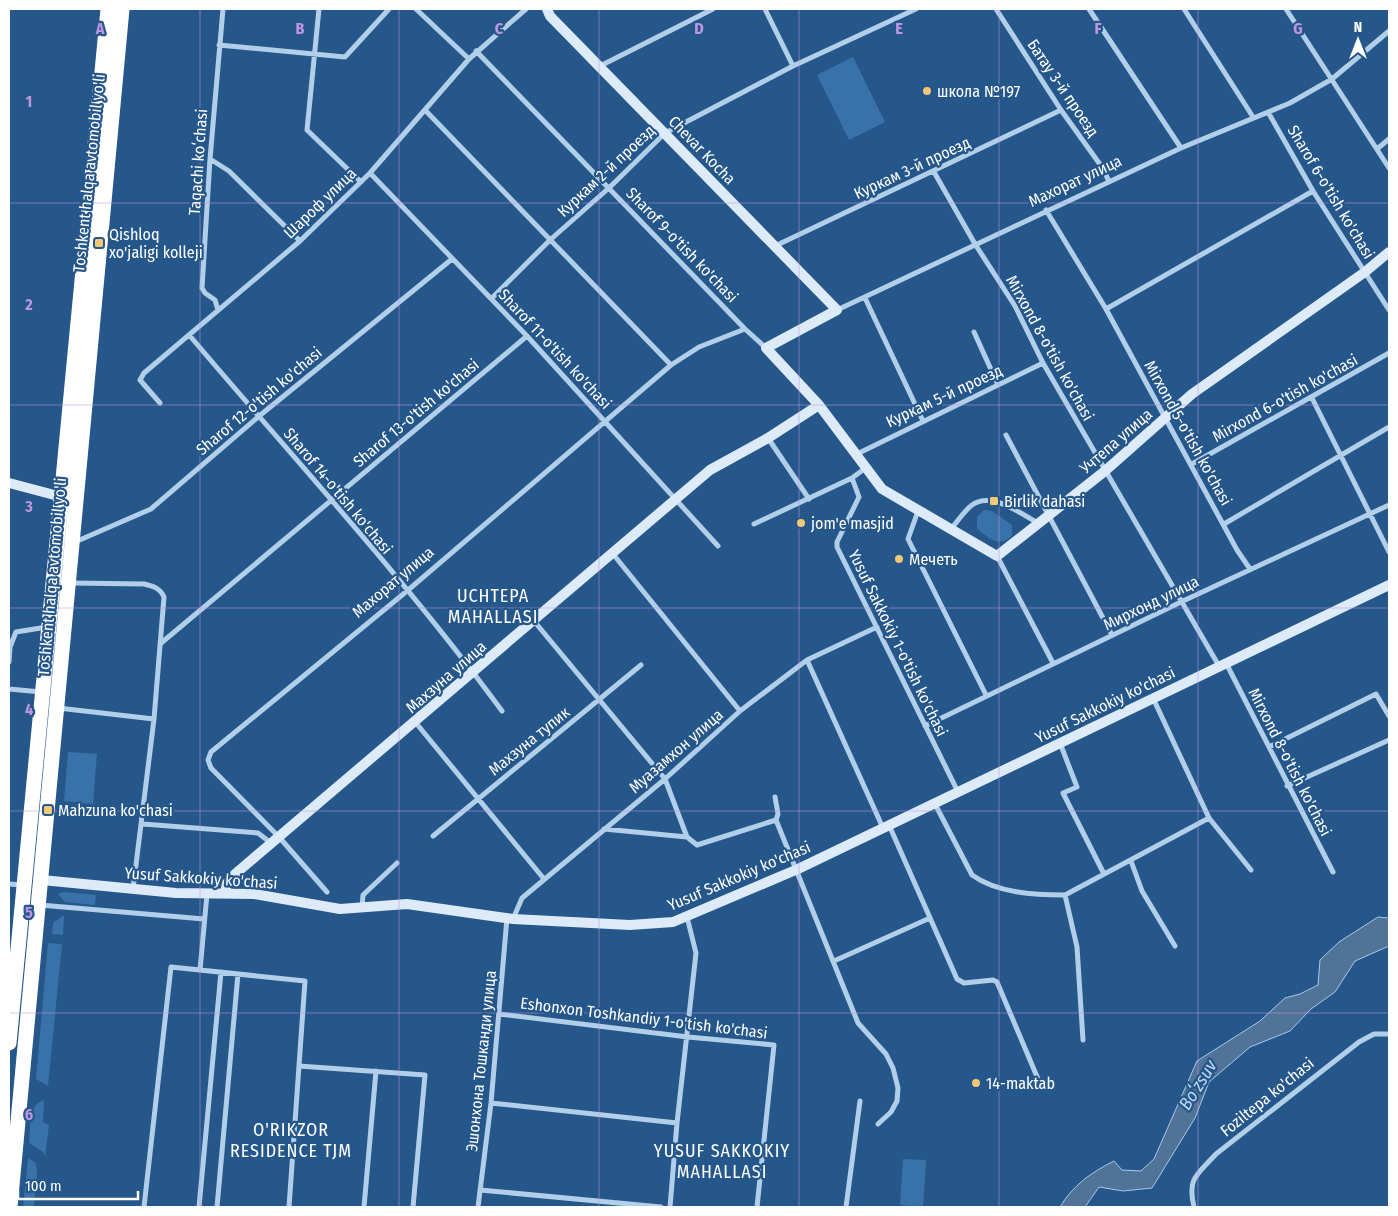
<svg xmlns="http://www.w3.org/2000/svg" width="1398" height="1216" viewBox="0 0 1398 1216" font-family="'Fira Sans Condensed',sans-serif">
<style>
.green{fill:#3972a8}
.water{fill:#507397;stroke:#a7caeb}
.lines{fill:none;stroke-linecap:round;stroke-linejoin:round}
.street{stroke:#b2cfea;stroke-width:5}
.secondary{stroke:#ddebf8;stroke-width:10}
.highway{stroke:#fff;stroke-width:15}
.grid{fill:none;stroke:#bd96df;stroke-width:1;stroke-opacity:0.55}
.poi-dot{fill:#f4c876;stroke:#25578b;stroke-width:2}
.labels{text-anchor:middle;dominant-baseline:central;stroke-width:4.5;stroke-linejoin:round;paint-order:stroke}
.street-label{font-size:16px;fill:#fff;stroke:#25578b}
.poi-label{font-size:16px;fill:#fff;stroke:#25578b;text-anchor:start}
.neighbourhood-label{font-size:18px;letter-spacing:1px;fill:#fff;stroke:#25578b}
.water-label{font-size:18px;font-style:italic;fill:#bed9f1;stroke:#25578b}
.grid-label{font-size:16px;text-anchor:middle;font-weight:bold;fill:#bd96df;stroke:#25578b;stroke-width:4.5;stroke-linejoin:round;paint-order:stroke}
</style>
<rect width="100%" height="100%" fill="#25578b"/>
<!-- green -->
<path class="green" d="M 853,57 L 885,122 L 849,140 L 817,75 Z
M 984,510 L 992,511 L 1012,525 L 1012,536 C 999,548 989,538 977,529 L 977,517 Z
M 68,752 L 97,754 L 93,804 L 64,801 Z
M 64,892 L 96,895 L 95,905 L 65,902 L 58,894 Z
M 64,915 L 63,935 L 52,934 L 53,923 Z
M 48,943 L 62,944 L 48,1086 L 36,1079 Z
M 44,1100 L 43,1122 L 49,1125 L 45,1157 L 43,1152 L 29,1143 C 31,1128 27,1105 44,1100 Z
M 28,1158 L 36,1163 L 37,1174 L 34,1207 L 23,1207 Z
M 903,1159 L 926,1160 L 923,1207 L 900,1205 Z"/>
<!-- water -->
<path class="water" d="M 1378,917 L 1389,918 L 1389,946 L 1355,961 L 1335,992 L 1311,1009 L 1290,1031 L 1250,1047 L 1209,1082 L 1195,1118 L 1152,1188 L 1123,1191 L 1099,1187 L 1085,1207 L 1060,1207 C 1073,1185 1092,1172 1114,1161 L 1122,1170 L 1141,1171 L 1154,1159 L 1197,1061 L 1260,1021 L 1285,998 L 1300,994 L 1318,985 L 1320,960 L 1339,942 Z"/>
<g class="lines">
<!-- street -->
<path class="street" d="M 319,9 L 307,130 L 361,182
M 416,9 L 469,59
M 765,9 L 793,66
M 996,9 L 1061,110 L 1104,170 L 1109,182
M 1089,9 L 1181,148
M 1184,9 L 1253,117
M 1286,9 L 1389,168
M 219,45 L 345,57 L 389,9
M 476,51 L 745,329 L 766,348
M 600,66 L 713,9
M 425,110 L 671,365
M 1268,112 L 1313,191 L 1389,310
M 1377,149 L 1389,139
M 210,159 L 229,171 L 300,241
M 934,172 L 975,244 L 1015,306 L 1043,363 L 1219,666
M 370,173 L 527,336 L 718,546
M 1046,210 L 1106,309 L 1237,550 L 1250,569
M 775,246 L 1061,110
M 492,298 L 550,240 L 610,187 L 665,133 L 793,66 L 916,9
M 865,298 L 923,421
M 1106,309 L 1313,191
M 218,310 L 215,300 L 205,293 L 202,288 L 210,159 L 223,9
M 837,310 L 1181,148 L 1290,103 L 1332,79 L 1389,31
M 974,332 L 998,385
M 190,336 C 295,460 406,580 502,711
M 1312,398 L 1389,552
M 160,403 L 140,380 L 144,373 L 300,241 L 370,173 L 469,59 L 526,9
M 1006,435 L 1112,635
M 768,438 L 809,499
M 857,454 L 1043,363
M 1192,464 L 1389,353
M 852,478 L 859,497 L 837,542 L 837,547 L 958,792
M 918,511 L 908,539 L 986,695
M 754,524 L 852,478 L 867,467
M 1224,524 L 1389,427
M 951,529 C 958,521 964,511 972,505 C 992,491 1021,514 1038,523
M 75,542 L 151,509 L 258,417 L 452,259
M 613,554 L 740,711
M 997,556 L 1053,663
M 71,583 L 144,584 C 153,586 160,588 164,597 L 154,719 L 133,889
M 534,621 L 665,779 L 687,837
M 160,644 L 527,336
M 807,660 L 883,828
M 9,662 L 10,647 L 16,632 L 47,627
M 1226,663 L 1333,872
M 9,689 L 41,692
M 1153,698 L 1209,818 L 1251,870
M 58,708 L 154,719
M 416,723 L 544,879
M 925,726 L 1183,601 L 1389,505
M 1060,743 L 1077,787 L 1063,793 L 1104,874
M 1269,747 L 1376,694 L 1389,716
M 1287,786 L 1389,740
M 775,797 L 778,814 L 776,820 L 858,1023 L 886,1054 L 893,1068 L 898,1088 L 897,1101 L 891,1112 L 878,1124
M 935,804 L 972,875 C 997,893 1034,895 1065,895 L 1209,818
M 143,824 L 258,833 L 271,843
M 889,825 L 957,979 L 964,983 L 993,980 L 997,982 L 1038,1079
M 604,829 L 687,837 L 697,845 L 776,820
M 433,836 L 641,665
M 1131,861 L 1142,891 L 1175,946
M 9,884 L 23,885
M 327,892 L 279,837 L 211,768 L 208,760 L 211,752 L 407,591 L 671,365 L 699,347 L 745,329
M 1065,895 L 1077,947 L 1083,1040
M 40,905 L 204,919
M 362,908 L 363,895 L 397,863
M 513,919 L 522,898 L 665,779 L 740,711 L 807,660 L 877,627
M 834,961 L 930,918
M 200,970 L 207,894
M 499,1014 L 688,1037 L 774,1045 L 757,1207
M 299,1066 L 425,1075 L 413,1207
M 491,1103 L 677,1123
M 480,1190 L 661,1207
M 144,1207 L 171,967 L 305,981 L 289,1207
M 199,1207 L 221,972
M 217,1207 L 238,974
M 364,1207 L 376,1071
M 478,1207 L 491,1103 L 507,918
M 670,1207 L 677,1123 L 696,953 L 687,917
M 846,1207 L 860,1101
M 1194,1207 C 1187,1178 1197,1175 1216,1154 L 1359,1042 L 1374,1034 L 1389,1034"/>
<!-- secondary -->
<path class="secondary" d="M 547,9 L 550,16 L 837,310 L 766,348 L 819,405 L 882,489 L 997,556 L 1105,471 L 1192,394 L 1365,272 L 1389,252
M 9,483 L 62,497
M 42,880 L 176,893 L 254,894 L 340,909 L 407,904 L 513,919 L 630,925 L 673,922 L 798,869 L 1389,585
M 225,893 L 227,883 L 235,874 L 710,470 L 768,438 L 819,405"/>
<!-- highway -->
<path class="highway" d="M 9,1043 L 108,9
M 10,1207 L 122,9"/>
</g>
<!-- grid -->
<path class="grid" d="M 200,9 L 200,1207M 399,9 L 399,1207M 599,9 L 599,1207M 799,9 L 799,1207M 999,9 L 999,1207M 1198,9 L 1198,1207M 9,203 L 1389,203M 9,405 L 1389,405M 9,608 L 1389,608M 9,811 L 1389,811M 9,1013 L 1389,1013"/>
<!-- markers -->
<g class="poi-dot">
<circle cx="927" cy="91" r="5"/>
<rect x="94" y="238" width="10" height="10" rx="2.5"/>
<rect x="989" y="496" width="10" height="10" rx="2.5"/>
<circle cx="801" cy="523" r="5"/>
<circle cx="899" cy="559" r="5"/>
<rect x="43" y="805" width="10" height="10" rx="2.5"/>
<circle cx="976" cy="1083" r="5"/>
</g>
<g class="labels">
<!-- street labels -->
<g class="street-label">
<text transform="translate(1063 88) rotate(56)">Батау 3-й проезд</text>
<text transform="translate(702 150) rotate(46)">Chevar Kocha</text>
<text transform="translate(198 162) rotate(-86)">Taqachi koʻchasi</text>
<text transform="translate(912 168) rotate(-25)">Куркам 3-й проезд</text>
<text transform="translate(606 171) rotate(-43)">Куркам 2-й проезд</text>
<text transform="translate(89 173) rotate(-84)">Toshkent halqa avtomobil yo'li</text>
<text transform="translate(1075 181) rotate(-25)">Махорат улица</text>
<text transform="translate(1331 192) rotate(59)">Sharof 6-o'tish ko'chasi</text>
<text transform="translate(320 203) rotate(-44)">Шароф улица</text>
<text transform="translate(682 245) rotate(46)">Sharof 9-o'tish ko'chasi</text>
<text transform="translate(1050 348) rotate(61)">Mirxond 8-o'tish ko'chasi</text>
<text transform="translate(555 349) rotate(47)">Sharof 11-o'tish ko'chasi</text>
<text transform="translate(944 396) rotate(-25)">Куркам 5-й проезд</text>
<text transform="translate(1285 398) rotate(-29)">Mirxond 6-o'tish ko'chasi</text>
<text transform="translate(259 401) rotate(-40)">Sharof 12-o'tish ko'chasi</text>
<text transform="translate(416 413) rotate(-40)">Sharof 13-o'tish ko'chasi</text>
<text transform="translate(1188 433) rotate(61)">Mirxond 5-o'tish ko'chasi</text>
<text transform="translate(1116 441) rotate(-41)">Учтепа улица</text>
<text transform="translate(338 491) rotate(50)">Sharof 14-o'tish ko'chasi</text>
<text transform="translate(52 577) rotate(-85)">Toshkent halqa avtomobil yo'li</text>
<text transform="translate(393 582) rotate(-40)">Махорат улица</text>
<text transform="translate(1151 603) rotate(-26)">Мирхонд улица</text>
<text transform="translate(898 643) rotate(64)">Yusuf Sakkokiy 1-o'tish ko'chasi</text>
<text transform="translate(446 677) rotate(-41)">Махзуна улица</text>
<text transform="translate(1105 705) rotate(-26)">Yusuf Sakkokiy ko'chasi</text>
<text transform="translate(529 741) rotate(-39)">Махзуна тупик</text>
<text transform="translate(676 751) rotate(-41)">Муазамхон улица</text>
<text transform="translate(1290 762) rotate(63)">Mirxond 8-o'tish ko'chasi</text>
<text transform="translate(739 876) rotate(-23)">Yusuf Sakkokiy ko'chasi</text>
<text transform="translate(201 878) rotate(4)">Yusuf Sakkokiy ko'chasi</text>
<text transform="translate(644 1018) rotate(7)">Eshonxon Toshkandiy 1-o'tish ko'chasi</text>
<text transform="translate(481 1061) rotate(-84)">Эшонхона Тошканди улица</text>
<text transform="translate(1267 1097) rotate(-39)">Foziltepa ko'chasi</text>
</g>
<!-- poi labels -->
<g class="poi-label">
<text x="937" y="91">школа №197</text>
<text x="109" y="234">Qishloq<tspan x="109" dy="18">xo'jaligi kolleji</tspan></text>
<text x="1004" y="501">Birlik dahasi</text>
<text x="811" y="523">jom'e masjid</text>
<text x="909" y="559">Мечеть</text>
<text x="58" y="810">Mahzuna ko'chasi</text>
<text x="986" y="1083">14-maktab</text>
</g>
<!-- neighbourhood labels -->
<g class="neighbourhood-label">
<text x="493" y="596">UCHTEPA<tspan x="493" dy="21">MAHALLASI</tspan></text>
<text x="291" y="1130">O'RIKZOR<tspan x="291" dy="21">RESIDENCE TJM</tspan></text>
<text x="722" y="1151">YUSUF SAKKOKIY<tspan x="722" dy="21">MAHALLASI</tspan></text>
</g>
<!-- water labels -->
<g class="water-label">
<text transform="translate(1198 1085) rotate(-58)">Boʻzsuv</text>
</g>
</g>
<g class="grid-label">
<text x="100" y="34">A</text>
<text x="300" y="34">B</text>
<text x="499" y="34">C</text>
<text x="699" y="34">D</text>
<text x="899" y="34">E</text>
<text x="1098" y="34">F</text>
<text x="1298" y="34">G</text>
<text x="29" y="107">1</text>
<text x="29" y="310">2</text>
<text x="29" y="512">3</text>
<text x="29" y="715">4</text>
<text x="29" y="918">5</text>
<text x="29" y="1120">6</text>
</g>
<!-- border -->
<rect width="1398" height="1216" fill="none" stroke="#ffffff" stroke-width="20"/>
<!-- north arrow -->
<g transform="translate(1358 40)" stroke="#25578b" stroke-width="4" paint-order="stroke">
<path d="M0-4L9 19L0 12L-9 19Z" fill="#ffffff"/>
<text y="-8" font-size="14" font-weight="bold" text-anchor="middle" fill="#ffffff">N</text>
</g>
<!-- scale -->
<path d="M18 1191v8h120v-8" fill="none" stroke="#ffffff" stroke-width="2.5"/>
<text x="25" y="1191" font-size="15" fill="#ffffff" stroke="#25578b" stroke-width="4" paint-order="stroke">100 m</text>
</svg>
